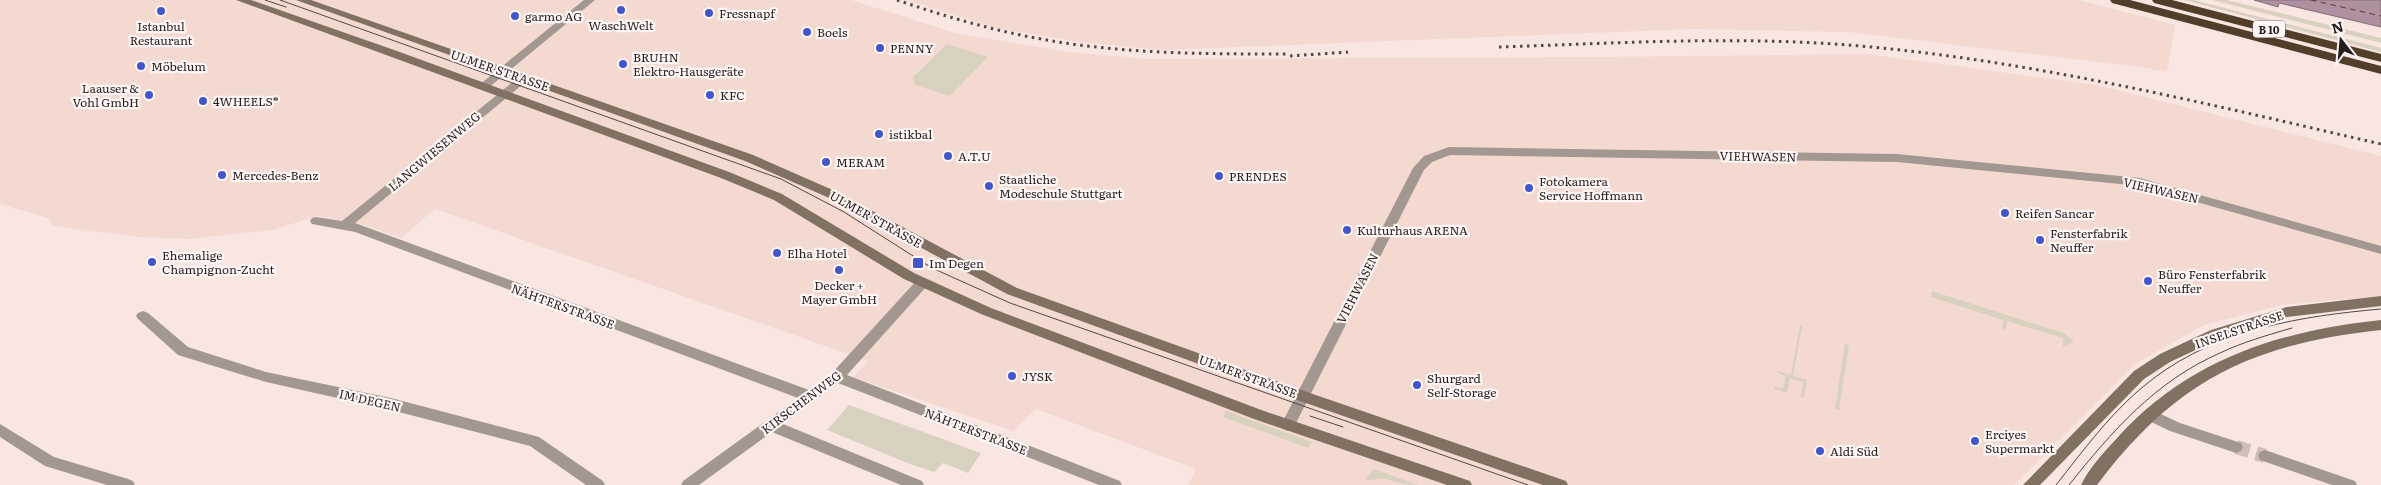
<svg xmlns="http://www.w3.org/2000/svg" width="2381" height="485" viewBox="0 0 2381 485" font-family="Literata,serif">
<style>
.built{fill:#f4d9d1}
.green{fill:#d9d1bf}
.water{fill:#af90a0;stroke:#866e79}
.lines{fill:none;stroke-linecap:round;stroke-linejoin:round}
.ferry{stroke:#5d3149;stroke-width:1;stroke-dasharray:5.5 4.5;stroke-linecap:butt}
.street-tunnel{stroke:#cfbeba;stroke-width:14;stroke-dasharray:14 7;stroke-linecap:butt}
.street{fill:#a3988f;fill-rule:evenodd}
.secondary{fill:#817163;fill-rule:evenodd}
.highway{fill:#523d2b;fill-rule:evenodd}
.tram{stroke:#514846;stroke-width:1}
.rail{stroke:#514846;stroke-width:3;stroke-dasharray:2.5 4.5;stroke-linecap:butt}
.poi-dot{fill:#4256c9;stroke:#fef6f4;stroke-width:2}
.labels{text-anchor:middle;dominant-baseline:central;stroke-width:4.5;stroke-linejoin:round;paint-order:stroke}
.shield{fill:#fef6f4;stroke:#67605e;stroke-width:1}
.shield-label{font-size:11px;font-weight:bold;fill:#261f1e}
.poi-label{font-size:12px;fill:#261f1e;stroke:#fef6f4;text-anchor:start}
.street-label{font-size:12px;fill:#261f1e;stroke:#fef6f4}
</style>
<rect width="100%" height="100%" fill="#f9e6e1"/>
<!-- built -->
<path class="built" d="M 0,0 L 851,0 L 955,33 L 1069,52 L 1144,59 L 1599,57 L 1867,54 L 2097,85 L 2381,156 L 2381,296 L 2281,305 L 2204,325 L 2135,364 L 2014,485 L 1188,485 L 1196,469 L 1036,409 L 1013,431 L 853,377 L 868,361 L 435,209 L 401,238 L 366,225 L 317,216 L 273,230 L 188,239 L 140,237 L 54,226 L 48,218 L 0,204 Z
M 907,0 L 2079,0 L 2175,25 L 2167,72 L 2140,67 L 1848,32 L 1691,29 L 1162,50 L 1079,42 L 991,27 Z"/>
<!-- green -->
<path class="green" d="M 2184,0 L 2194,0 L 2381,48 L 2381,52 Z
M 2212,0 L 2227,0 L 2381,38 L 2381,43 Z
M 947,44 L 988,57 L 950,96 L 915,85 L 913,77 Z
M 1932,291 L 2063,333 L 2074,341 L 2063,347 L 2063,338 L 2007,321 L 2006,330 L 2002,328 L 2003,320 L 1931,297 Z
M 1800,325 L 1802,326 L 1793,376 L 1807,380 L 1804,398 L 1801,397 L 1803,382 L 1790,378 L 1787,393 L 1774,389 L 1774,386 L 1783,389 L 1786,376 L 1777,373 L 1777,371 L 1791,375 Z
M 1845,343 L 1849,345 L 1839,410 L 1835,409 Z
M 849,405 L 981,453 L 968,473 L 943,463 L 934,472 L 910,464 L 827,430 Z
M 1226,411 L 1312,442 L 1308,448 L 1223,417 Z
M 1374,469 L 1418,485 C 1404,485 1398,482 1385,479 C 1378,477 1373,482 1365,479 Z"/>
<!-- water -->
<path class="water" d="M 2254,0 L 2381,0 L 2381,27 L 2279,3 L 2278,7 Z"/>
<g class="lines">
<!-- ferry -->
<path class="ferry" d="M 2311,0 L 2381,16"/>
<!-- street-tunnel -->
<path class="street-tunnel" d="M 2236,447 L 2265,456"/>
<!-- street -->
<path class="street" d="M 584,0 L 595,0 L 487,89 L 479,89 L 477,87 L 479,85 Z
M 524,75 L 528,76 L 529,78 L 528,80 L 355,223 L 809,390 L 832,373 L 917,280 L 927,280 L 928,283 L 927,286 L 847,375 L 1120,481 L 1122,485 L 1099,485 L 838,383 L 783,424 L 922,481 L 924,485 L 901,485 L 772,432 L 699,485 L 681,485 L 683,481 L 798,398 L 355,232 L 312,224 L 310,221 L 312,218 L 316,217 L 342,221 L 520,76 Z
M 1449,147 L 1897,154 L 2140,178 L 2381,246 L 2381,254 L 2140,186 L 1897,162 L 1450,155 L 1432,162 L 1424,170 L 1293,429 L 1288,431 L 1283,429 L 1281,425 L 1413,168 L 1424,156 Z
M 143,311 L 148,313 L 188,347 L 266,372 L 391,398 L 539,437 L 603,481 L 605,485 L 586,485 L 530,446 L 391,410 L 266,382 L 178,355 L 138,319 L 136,316 L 138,313 Z
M 2150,409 L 2180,423 L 2241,443 L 2243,447 L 2241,451 L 2236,453 L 2170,431 L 2145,419 L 2143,415 L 2145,411 Z
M 0,424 L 54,457 L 128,479 L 133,481 L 135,485 L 107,485 L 45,466 L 0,437 Z
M 2265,450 L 2355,481 L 2357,485 L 2332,485 L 2260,460 L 2258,456 L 2260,452 Z"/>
<!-- secondary -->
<path class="secondary" d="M 236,0 L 251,0 L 397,51 L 729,172 L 782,194 L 914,273 L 991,308 L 1264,411 L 1470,481 L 1472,485 L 1447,485 L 1254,419 L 981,314 L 904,279 L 774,200 L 721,178 Z
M 296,0 L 311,0 L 753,155 L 835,191 L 1017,288 L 1307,392 L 1566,481 L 1568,485 L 1543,485 L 1297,400 L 1007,294 L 827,197 L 745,161 Z
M 2381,296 L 2381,306 L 2287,317 L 2221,338 L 2170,362 L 2144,379 L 2040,485 L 2023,485 L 2134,371 L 2160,354 L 2211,330 L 2287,307 Z
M 2381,320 L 2381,330 C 2252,344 2176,380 2097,485 L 2081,485 C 2089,468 2105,451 2118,437 C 2189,359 2279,331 2381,320 Z"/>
<!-- highway -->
<path class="highway" d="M 2110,0 L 2130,0 L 2381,66 L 2381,74 L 2112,3 Z
M 2152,0 L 2172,0 L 2381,54 L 2381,62 L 2154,3 Z"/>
<!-- tram -->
<path class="tram" d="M 265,0 L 286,7
M 280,0 L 781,179 L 844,212 L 932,268 L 1010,303 L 1528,485
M 1310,416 L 1343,427
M 2056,485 C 2086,447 2115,407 2154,378 C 2219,329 2302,316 2381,309
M 2069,485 C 2112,431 2156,381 2220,353 C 2243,342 2268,335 2292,328"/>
<!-- rail -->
<path class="rail" d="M 897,0 C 944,16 991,30 1041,39 C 1122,54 1205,54 1288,54
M 1499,47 C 1623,43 1747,35 1871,47 C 2043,63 2212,105 2381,144
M 1290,56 L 1348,52"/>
</g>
<!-- markers -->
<g class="poi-dot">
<circle cx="621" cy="10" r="5"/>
<circle cx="161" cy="11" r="5"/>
<circle cx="709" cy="13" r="5"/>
<circle cx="515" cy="16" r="5"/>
<circle cx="807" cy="32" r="5"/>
<circle cx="880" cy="48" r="5"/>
<circle cx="623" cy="64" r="5"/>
<circle cx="141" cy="66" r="5"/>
<circle cx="149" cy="95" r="5"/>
<circle cx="710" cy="95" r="5"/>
<circle cx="203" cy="101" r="5"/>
<circle cx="879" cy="134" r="5"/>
<circle cx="948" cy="156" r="5"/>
<circle cx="826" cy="162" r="5"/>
<circle cx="222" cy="175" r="5"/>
<circle cx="1219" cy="176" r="5"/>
<circle cx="989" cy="186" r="5"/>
<circle cx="1529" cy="188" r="5"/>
<circle cx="2005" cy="213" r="5"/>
<circle cx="1347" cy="230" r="5"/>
<circle cx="2040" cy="240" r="5"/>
<circle cx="777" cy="253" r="5"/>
<circle cx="152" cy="262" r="5"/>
<rect x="912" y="257" width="12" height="12" rx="2.5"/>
<circle cx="839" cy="270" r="5"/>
<circle cx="2148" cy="281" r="5"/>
<circle cx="1012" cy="376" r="5"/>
<circle cx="1417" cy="385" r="5"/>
<circle cx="1975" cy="441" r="5"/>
<circle cx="1820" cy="451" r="5"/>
</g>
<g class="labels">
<!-- shield labels -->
<rect class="shield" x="2253" y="20.5" width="32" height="17" rx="4"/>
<g class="shield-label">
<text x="2269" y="29">B 10</text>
</g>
<!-- poi labels -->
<g class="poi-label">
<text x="719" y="13">Fressnapf</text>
<text x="525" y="16">garmo AG</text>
<text x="621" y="25" text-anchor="middle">WaschWelt</text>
<text x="161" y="26" text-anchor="middle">Istanbul<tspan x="161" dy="14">Restaurant</tspan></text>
<text x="817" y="32">Boels</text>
<text x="890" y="48">PENNY</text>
<text x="633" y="57">BRUHN<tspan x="633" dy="14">Elektro-Hausgeräte</tspan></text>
<text x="151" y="66">Möbelum</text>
<text x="139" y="88" text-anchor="end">Laauser &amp;<tspan x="139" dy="14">Vohl GmbH</tspan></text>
<text x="720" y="95">KFC</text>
<text x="213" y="101">4WHEELS®</text>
<text x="889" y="134">istikbal</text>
<text x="958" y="156">A.T.U</text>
<text x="836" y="162">MERAM</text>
<text x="232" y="175">Mercedes-Benz</text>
<text x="1229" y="176">PRENDES</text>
<text x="999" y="179">Staatliche<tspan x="999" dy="14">Modeschule Stuttgart</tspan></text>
<text x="1539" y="181">Fotokamera<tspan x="1539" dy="14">Service Hoffmann</tspan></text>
<text x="2015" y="213">Reifen Sancar</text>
<text x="1357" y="230">Kulturhaus ARENA</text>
<text x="2050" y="233">Fensterfabrik<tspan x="2050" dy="14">Neuffer</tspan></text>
<text x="787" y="253">Elha Hotel</text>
<text x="162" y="255">Ehemalige<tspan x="162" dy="14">Champignon-Zucht</tspan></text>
<text x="929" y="263">Im Degen</text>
<text x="2158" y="274">Büro Fensterfabrik<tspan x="2158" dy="14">Neuffer</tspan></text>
<text x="839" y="285" text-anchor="middle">Decker +<tspan x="839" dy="14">Mayer GmbH</tspan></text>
<text x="1022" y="376">JYSK</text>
<text x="1427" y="378">Shurgard<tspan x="1427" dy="14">Self-Storage</tspan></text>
<text x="1985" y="434">Erciyes<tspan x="1985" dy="14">Supermarkt</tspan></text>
<text x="1830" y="451">Aldi Süd</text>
</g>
<!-- street labels -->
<g class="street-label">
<text transform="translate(500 70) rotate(19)">ULMER STRASSE</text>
<text transform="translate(434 151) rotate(-40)">LANGWIESENWEG</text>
<text transform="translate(1758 156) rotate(1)">VIEHWASEN</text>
<text transform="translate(2161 190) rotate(13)">VIEHWASEN</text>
<text transform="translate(876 219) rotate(29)">ULMER STRASSE</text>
<text transform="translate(1357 288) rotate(-63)">VIEHWASEN</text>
<text transform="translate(563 306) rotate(20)">NÄHTERSTRASSE</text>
<text transform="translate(2239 329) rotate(-19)">INSELSTRASSE</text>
<text transform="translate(1248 376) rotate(20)">ULMER STRASSE</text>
<text transform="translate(370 400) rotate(13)">IM DEGEN</text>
<text transform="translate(801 402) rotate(-37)">KIRSCHENWEG</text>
<text transform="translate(976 431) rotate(21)">NÄHTERSTRASSE</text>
</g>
</g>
<!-- north arrow -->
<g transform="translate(2341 40) rotate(344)" stroke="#fef6f4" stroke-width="4" paint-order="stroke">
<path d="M0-4L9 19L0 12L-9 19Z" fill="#261f1e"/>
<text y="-8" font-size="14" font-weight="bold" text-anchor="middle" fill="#261f1e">N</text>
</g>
</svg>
